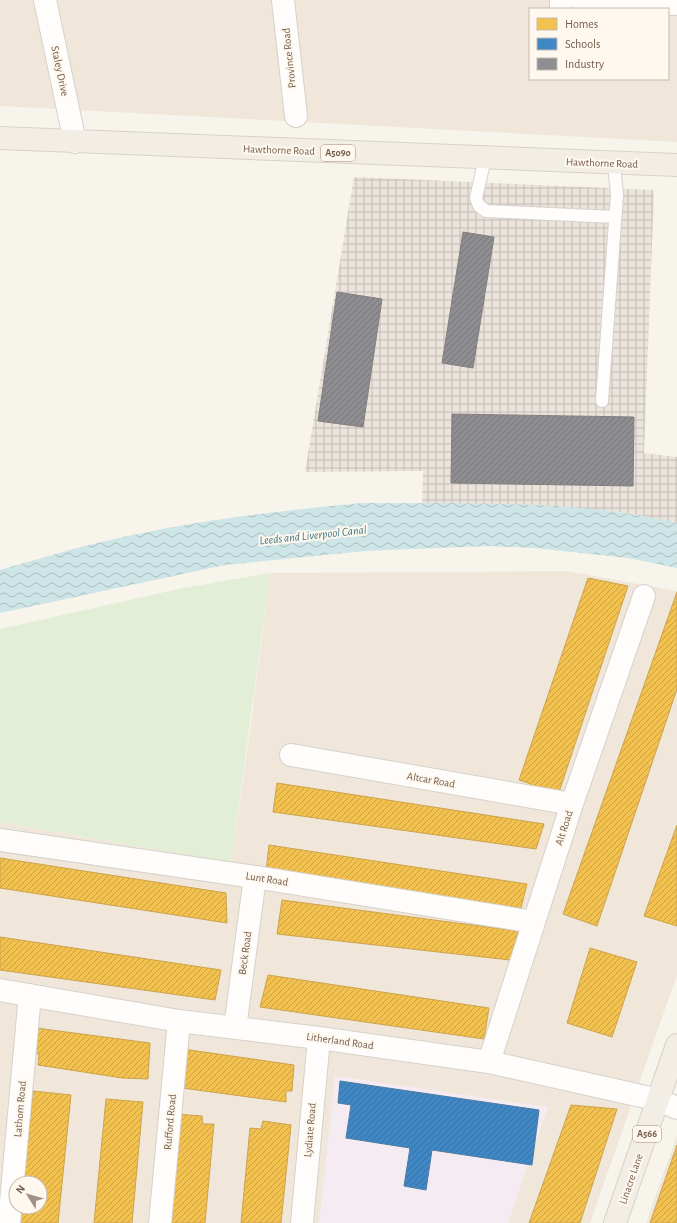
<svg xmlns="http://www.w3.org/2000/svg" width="677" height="1223" viewBox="0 0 677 1223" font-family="'Alegreya Sans',sans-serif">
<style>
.residential{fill:#f0e7da;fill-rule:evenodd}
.industrial{fill:url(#industrial-grid)}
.education{fill:#f4ebf3}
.park{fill:#e3eed7}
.water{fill:url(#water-waves)}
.homes{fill:url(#homes-hatch);stroke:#cca34d}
.schools{fill:url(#schools-hatch);stroke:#4f7ba1}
.industry{fill:url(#industry-hatch);stroke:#867e7d}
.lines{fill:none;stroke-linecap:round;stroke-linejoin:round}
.lane-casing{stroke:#d6d1ca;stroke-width:14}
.street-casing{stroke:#d6d1ca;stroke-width:24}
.primary-casing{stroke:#d8d1ca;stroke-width:24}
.lane{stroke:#fefdfc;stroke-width:12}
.street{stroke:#fefdfc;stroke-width:22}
.primary{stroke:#f2eee6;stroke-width:22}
.labels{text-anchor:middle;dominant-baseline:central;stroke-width:4;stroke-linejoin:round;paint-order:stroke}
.shield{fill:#fef8ee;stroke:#9e8b7d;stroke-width:1}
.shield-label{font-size:10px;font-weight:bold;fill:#755c4c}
.street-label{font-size:11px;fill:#755c4c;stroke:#fef8ee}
.water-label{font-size:12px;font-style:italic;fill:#477a87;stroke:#fef8ee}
</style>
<defs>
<pattern id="industrial-grid" width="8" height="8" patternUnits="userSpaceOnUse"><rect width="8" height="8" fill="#eae4dd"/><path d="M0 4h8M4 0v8" fill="none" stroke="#c2bcb5"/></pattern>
<pattern id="water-waves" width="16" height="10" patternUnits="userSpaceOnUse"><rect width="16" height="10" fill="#cee5e7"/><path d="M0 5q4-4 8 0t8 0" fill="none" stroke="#acbdbd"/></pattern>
<pattern id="homes-hatch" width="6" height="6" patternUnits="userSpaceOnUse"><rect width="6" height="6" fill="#f2c14e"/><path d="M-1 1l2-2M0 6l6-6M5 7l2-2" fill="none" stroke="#c9a043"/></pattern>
<pattern id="schools-hatch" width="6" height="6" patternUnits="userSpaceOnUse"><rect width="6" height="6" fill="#3f88c5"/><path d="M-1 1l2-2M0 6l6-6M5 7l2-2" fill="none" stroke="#3972a2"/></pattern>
<pattern id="industry-hatch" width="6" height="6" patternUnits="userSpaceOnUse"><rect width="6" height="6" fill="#8d8d92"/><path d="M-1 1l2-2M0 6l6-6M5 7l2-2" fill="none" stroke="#787679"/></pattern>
</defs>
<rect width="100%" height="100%" fill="#f7f4ec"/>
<!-- residential -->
<path class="residential" d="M 0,0 L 677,0 L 677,142 L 0,106 ZM 530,9 L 668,9 L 668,79 L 530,79 Z
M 566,571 L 677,591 L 677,975 L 590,1223 L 0,1223 L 0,822 L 231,863 L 251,724 L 270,573 ZM 16,1183 L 40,1183 L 40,1207 L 16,1207 Z
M 677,1135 L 677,1223 L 646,1223 Z"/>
<!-- industrial -->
<path class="industrial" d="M 354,177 L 654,190 L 644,453 L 677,457 L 677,523 L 619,512 L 532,505 L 422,504 L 423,471 L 305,472 Z"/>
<!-- education -->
<path class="education" d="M 335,1076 L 548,1107 L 508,1223 L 319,1223 Z"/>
<!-- park -->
<path class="park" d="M 270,573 L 231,863 L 0,822 L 0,629 L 183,588 Z"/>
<!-- water -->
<path class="water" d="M 363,503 C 468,504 575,499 677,523 L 677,568 L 628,558 L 534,548 L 488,546 L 365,551 L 225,565 L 0,613 L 0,570 C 32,561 64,551 97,543 C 184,522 274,511 363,503 Z"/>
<!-- homes -->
<path class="homes" d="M 588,578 L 628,586 L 558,795 L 529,789 L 531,784 L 519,780 Z
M 677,592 L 677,689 L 597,926 L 563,914 Z
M 277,783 L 544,824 L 536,849 L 273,812 Z
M 677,825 L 677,926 L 644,916 Z
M 269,845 L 527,884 L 521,908 L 266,871 Z
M 0,858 L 226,893 L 227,923 L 0,888 Z
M 282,900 L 518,931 L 510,960 L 277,934 Z
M 0,937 L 221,970 L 215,1000 L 0,970 Z
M 590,948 L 637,962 L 612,1037 L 567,1023 Z
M 268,975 L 489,1008 L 484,1039 L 260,1007 Z
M 36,1028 L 150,1043 L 148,1079 L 122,1078 L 38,1065 L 39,1054 L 34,1053 Z
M 183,1049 L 294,1065 L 292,1091 L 286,1091 L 286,1102 L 182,1088 L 185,1075 L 180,1075 Z
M 33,1091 L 71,1095 L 58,1223 L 20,1223 L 22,1207 L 40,1207 L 40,1183 L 24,1183 Z
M 106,1099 L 143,1102 L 132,1223 L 94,1223 Z
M 571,1105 L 617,1109 L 580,1223 L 529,1223 Z
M 176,1114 L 202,1116 L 203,1124 L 214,1124 L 205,1223 L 166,1223 Z
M 263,1121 L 291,1125 L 281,1223 L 241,1223 L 250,1128 L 261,1129 Z
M 677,1145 L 677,1223 L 650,1223 Z"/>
<!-- schools -->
<path class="schools" d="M 340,1081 L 539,1110 L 532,1165 L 432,1150 L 426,1190 L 404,1186 L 410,1148 L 346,1138 L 351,1105 L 338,1103 Z"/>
<!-- industry -->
<path class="industry" d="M 463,232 L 494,237 L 473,368 L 442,363 Z
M 337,292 L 382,299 L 363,427 L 318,421 Z
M 452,414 L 634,417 L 633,486 L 451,483 Z"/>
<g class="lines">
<!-- lane casing -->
<g class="lane-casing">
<path id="lane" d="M 485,158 L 476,198 L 479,206 L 486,211 L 615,217
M 602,401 L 617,195 L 614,163"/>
</g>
<!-- street casing -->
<g class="street-casing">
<path id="street" d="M 45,0 L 75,142
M 283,0 L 296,116
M 561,0 L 561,9
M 581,0 L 677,4
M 291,755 L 572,804
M 0,840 L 255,877 L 534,922
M 0,990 L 179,1021 L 319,1038 L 489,1062 L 659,1100 L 677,1108
M 235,1028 L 255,877
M 489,1062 L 572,804 L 644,596
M 9,1223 L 30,995
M 160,1223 L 179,1021
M 302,1223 L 319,1038"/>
</g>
<!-- primary casing -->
<g class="primary-casing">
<path id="primary" d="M 0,138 L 677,165
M 615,1223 L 677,1045"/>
</g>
<!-- lane -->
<use href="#lane" class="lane"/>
<!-- street -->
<use href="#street" class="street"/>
<!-- primary -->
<use href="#primary" class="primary"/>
</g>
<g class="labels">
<!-- shield labels -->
<g class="shield">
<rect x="321" y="145" width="34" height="16" rx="3"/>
<rect x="633" y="1126" width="28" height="16" rx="3"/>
</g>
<g class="shield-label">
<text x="338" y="153">A5090</text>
<text x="647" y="1134">A566</text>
</g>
<!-- street labels -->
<g class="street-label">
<text transform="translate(289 58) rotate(-96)">Province Road</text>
<text transform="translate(60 71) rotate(78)">Staley Drive</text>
<text transform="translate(279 150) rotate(2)">Hawthorne Road</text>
<text transform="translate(602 163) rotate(2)">Hawthorne Road</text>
<text transform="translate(431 780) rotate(10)">Altcar Road</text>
<text transform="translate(564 828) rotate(-72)">Alt Road</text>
<text transform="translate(267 879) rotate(9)">Lunt Road</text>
<text transform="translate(245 953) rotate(-82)">Beck Road</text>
<text transform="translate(340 1041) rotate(8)">Litherland Road</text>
<text transform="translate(20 1109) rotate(-85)">Lathom Road</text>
<text transform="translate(170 1122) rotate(-85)">Rufford Road</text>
<text transform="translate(310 1130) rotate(-85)">Lydiate Road</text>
<text transform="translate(631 1179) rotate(-71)">Linacre Lane</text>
</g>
<!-- water labels -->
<g class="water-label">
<text transform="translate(313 535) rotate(-6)">Leeds and Liverpool Canal</text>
</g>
</g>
<!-- legend -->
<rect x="529" y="8" width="140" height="72" fill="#fef8ee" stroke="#c7baad"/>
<rect x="537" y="18" width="20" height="12" fill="#f2c14e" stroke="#c7baad"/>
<text x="565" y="28" font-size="12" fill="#755c4c">Homes</text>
<rect x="537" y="38" width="20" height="12" fill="#3f88c5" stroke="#c7baad"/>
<text x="565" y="48" font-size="12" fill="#755c4c">Schools</text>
<rect x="537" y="58" width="20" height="12" fill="#8d8d92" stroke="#c7baad"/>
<text x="565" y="68" font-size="12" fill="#755c4c">Industry</text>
<!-- north arrow -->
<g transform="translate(28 1195) rotate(307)"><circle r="19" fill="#fef8ee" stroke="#c7baad"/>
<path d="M0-3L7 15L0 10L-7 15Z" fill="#a29184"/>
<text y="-6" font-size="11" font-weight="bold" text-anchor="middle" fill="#755c4c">N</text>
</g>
</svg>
